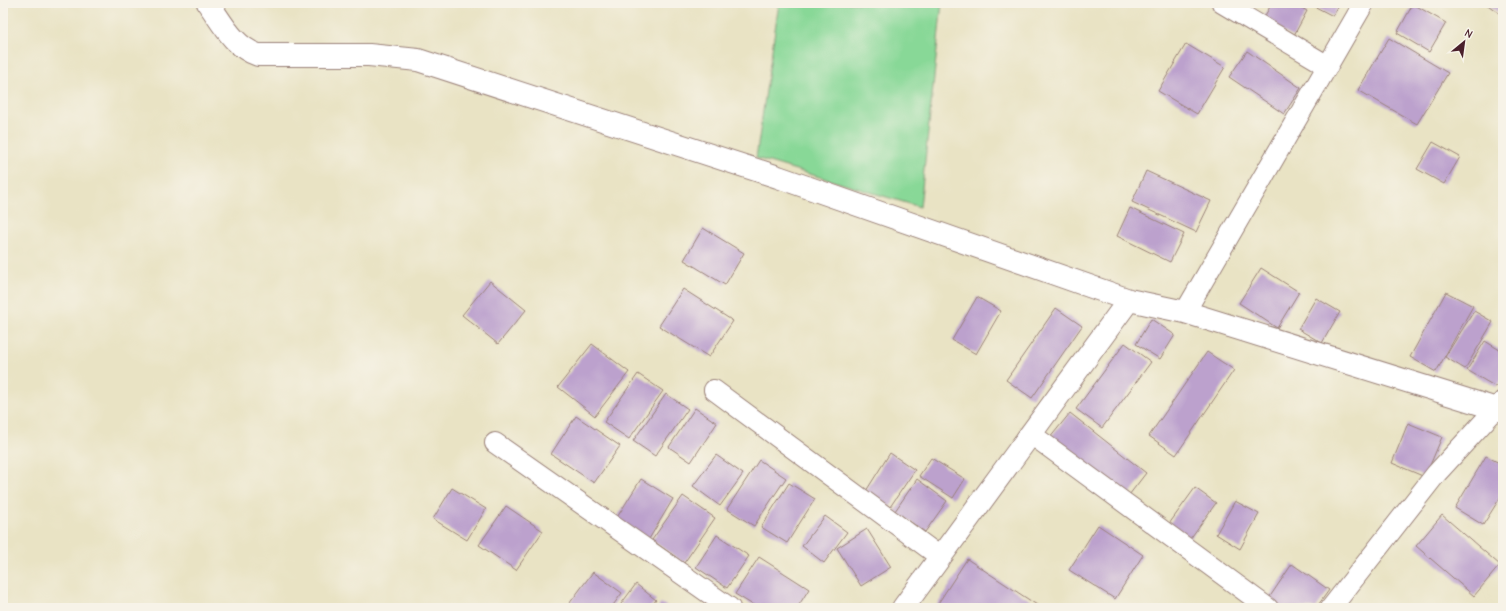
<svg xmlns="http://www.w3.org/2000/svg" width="1506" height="611" viewBox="0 0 1506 611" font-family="'Comic Neue',sans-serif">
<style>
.green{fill:#88d897;stroke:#697c61}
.building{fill:#bca1cd}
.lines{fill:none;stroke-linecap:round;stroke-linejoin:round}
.street-casing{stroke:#9a8178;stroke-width:22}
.secondary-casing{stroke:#9a8178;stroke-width:24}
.street{stroke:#fff;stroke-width:20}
.secondary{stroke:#fff;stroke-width:22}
</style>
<rect width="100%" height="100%" fill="#f7f3e8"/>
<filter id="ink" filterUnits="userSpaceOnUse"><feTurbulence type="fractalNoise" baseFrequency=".025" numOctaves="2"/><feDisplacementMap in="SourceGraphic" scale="8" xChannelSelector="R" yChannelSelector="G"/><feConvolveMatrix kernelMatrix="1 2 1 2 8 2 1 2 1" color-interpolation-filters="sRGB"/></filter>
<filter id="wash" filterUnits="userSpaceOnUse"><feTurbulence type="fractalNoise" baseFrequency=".012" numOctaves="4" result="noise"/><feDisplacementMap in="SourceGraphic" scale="16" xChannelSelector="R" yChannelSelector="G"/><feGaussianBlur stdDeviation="0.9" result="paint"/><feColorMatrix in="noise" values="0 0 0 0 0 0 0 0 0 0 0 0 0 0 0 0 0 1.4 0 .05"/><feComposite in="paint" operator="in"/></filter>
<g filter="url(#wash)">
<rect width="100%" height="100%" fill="#e9e3c4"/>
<!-- green -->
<path class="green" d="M 779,3 L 942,3 L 920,207 L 756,158 Z"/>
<g id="blocks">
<!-- building -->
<path class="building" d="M 1272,3 L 1293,3 L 1307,11 L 1293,37 L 1262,21 Z
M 1308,3 L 1340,3 L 1333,16 Z
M 1485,3 L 1503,3 L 1503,16 Z
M 1413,4 L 1446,23 L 1429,52 L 1397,33 Z
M 1389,38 L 1448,73 L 1417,124 L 1358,90 Z
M 1186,44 L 1225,67 L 1197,114 L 1158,91 Z
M 1247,51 L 1301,88 L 1284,114 L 1229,77 Z
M 1433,142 L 1460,157 L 1444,184 L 1417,169 Z
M 1146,171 L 1211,201 L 1196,232 L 1132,202 Z
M 1130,208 L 1184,234 L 1170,262 L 1117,236 Z
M 703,228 L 744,253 L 725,285 L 684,260 Z
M 1261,268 L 1299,292 L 1277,328 L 1239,303 Z
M 490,281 L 526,310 L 498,344 L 462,315 Z
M 683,289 L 733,321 L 709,357 L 659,326 Z
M 1446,292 L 1473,306 L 1436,372 L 1410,357 Z
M 977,297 L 1001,311 L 976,354 L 952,340 Z
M 1316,298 L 1340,312 L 1322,343 L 1298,329 Z
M 1056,308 L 1082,326 L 1032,398 L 1006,380 Z
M 1474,311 L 1493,322 L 1465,369 L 1445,357 Z
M 1151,319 L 1175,335 L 1160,359 L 1136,344 Z
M 1485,341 L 1503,352 L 1503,376 L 1496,387 L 1467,370 Z
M 1125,343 L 1151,362 L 1102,428 L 1076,409 Z
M 592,344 L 629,372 L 595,416 L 558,387 Z
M 1207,352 L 1234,370 L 1176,455 L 1149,436 Z
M 638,374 L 663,391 L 629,439 L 604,422 Z
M 666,394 L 688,409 L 655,456 L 633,441 Z
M 695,408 L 717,423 L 691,462 L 669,447 Z
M 1070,413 L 1146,473 L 1126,499 L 1049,439 Z
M 576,416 L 620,446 L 594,483 L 551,454 Z
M 1408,423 L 1442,437 L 1425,477 L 1392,463 Z
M 890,453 L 915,470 L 890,507 L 866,491 Z
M 716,455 L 743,474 L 720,506 L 693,486 Z
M 1486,456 L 1503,465 L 1503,493 L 1483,525 L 1455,508 Z
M 931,458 L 965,479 L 953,498 L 919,476 Z
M 759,460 L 786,478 L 754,526 L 727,509 Z
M 641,479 L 673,499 L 649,539 L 616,519 Z
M 917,479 L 947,501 L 925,532 L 895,511 Z
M 789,483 L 815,499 L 787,543 L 761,527 Z
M 452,488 L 486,509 L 467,540 L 433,519 Z
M 1195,488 L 1216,503 L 1190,539 L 1169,524 Z
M 683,496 L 715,518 L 684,563 L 652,540 Z
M 1235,501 L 1259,514 L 1240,549 L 1216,534 Z
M 506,506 L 543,531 L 516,570 L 479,545 Z
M 1442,515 L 1500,565 L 1474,596 L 1416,546 Z
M 825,516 L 847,532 L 824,563 L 802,546 Z
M 1098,525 L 1143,555 L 1115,599 L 1069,570 Z
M 867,529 L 891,567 L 861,586 L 837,548 Z
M 717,535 L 749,556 L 727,588 L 696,567 Z
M 759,557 L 809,589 L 797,608 L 758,608 L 735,594 Z
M 967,559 L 1037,605 L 1035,608 L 935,608 Z
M 1292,564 L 1329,590 L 1316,608 L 1283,608 L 1269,598 Z
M 593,572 L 622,593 L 611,608 L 566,608 Z
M 636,584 L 656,600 L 650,608 L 618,608 Z
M 661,603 L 670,608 L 658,608 Z"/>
</g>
</g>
<g filter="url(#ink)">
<use href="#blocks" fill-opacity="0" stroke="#9a8178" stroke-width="1"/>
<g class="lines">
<!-- street casing -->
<g class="street-casing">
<path id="street" d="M 1222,3 L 1328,66
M 1185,312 L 1364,3
M 714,390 L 939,556
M 1031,434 L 1268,608
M 495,443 L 730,608
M 1331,608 L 1436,474 L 1503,401"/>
</g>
<!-- secondary casing -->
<g class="secondary-casing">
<path id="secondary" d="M 208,3 C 223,24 233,46 258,55 L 369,55 L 418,60 L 778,177 L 1129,300 L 1185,312 L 1503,411
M 903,608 L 1129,300"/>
</g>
<!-- street -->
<use href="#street" class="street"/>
<!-- secondary -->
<use href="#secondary" class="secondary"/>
</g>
</g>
<!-- margin -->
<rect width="1506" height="611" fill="none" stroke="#f7f3e8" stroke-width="16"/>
<!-- north arrow -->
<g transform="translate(1464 42) rotate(29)" stroke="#f7f3e8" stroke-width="3" paint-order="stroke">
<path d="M0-3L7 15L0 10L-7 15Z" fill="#4a1f2b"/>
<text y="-6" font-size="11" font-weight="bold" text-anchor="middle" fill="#4a1f2b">N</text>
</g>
</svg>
